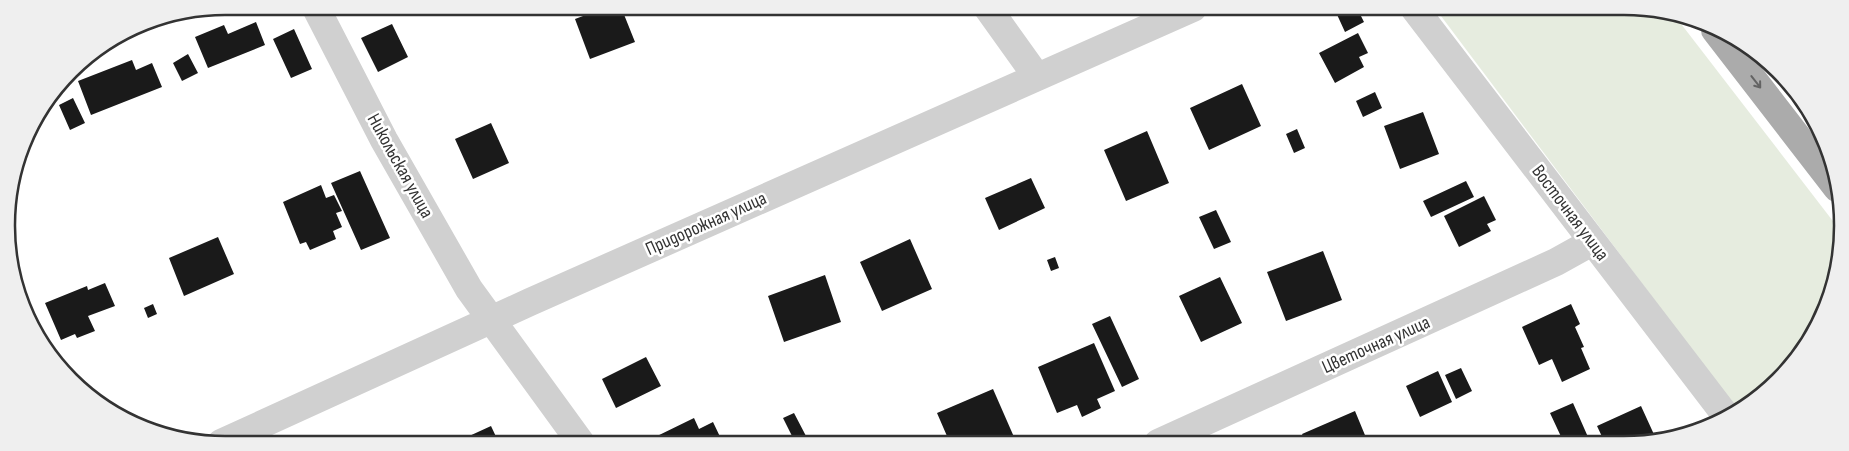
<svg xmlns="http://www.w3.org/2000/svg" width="1849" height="451" viewBox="0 0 1849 451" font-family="'Sofia Sans Condensed',sans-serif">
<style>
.green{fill:#e6ecdf}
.building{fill:#1a1a1a}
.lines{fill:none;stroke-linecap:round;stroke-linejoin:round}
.minor{stroke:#d0d0d0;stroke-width:28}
.major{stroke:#ababab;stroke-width:28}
.oneway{stroke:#636363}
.labels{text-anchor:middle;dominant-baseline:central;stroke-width:5;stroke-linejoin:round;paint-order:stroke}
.street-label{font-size:19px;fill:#333;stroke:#fff}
.rim{fill:none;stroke:#333;stroke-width:2.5}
</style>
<rect width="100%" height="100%" fill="#fff"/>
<!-- green -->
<path class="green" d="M 1435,8 L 1652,8 L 1675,16 L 1839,229 L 1841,254 L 1820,323 L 1778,381 L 1737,410 Z"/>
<!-- building -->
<path class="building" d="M 607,7 L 621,7 L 635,42 L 590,59 L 575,19 Z
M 1334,8 L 1357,8 L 1364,22 L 1345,32 Z
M 256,22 L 265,45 L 208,68 L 195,37 L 224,25 L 228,34 Z
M 392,24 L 408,57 L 378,72 L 361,38 Z
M 294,29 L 312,69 L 291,78 L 273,39 Z
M 1358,33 L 1368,53 L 1359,57 L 1364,67 L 1335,83 L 1319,53 Z
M 188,54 L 198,73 L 182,81 L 173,63 Z
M 132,60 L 136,70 L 152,63 L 162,87 L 91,115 L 78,81 Z
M 1242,84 L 1261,126 L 1209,150 L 1190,108 Z
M 1375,92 L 1382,108 L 1363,117 L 1356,101 Z
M 73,98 L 85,123 L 70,130 L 59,105 Z
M 1423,112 L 1439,154 L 1400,169 L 1384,126 Z
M 491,123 L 509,163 L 473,179 L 455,139 Z
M 1297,129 L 1305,148 L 1294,153 L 1286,134 Z
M 1147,131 L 1169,183 L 1126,201 L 1104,150 Z
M 360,171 L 390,238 L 361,250 L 331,183 Z
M 1031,178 L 1045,208 L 999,230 L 985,198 Z
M 1466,181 L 1474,197 L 1431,217 L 1423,201 Z
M 321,185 L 326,198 L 334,195 L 342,211 L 336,213 L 342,227 L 333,231 L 336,239 L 310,250 L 306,242 L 300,244 L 283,202 Z
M 1484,196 L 1496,220 L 1487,224 L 1491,231 L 1459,247 L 1444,216 Z
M 1216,210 L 1231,242 L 1214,249 L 1199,217 Z
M 218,237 L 234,274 L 184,296 L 169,258 Z
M 910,239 L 932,289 L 882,311 L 860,262 Z
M 1323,251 L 1342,300 L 1286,321 L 1267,272 Z
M 1055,257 L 1059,268 L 1051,271 L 1047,260 Z
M 825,275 L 841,322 L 784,342 L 768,296 Z
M 1220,277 L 1242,323 L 1201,342 L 1179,296 Z
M 105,283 L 115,306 L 88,316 L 95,331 L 77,338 L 75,334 L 61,340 L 45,303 L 87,286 L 88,290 Z
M 153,304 L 157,314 L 148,318 L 144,308 Z
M 1571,304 L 1580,324 L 1575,327 L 1584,347 L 1581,348 L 1590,369 L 1562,382 L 1552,359 L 1539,365 L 1522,327 Z
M 1110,316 L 1139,379 L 1122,387 L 1092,324 Z
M 1094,343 L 1115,391 L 1097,399 L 1101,408 L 1082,417 L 1077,405 L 1057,413 L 1038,367 Z
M 646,357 L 661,386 L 616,408 L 602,379 Z
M 1461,368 L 1472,391 L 1456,399 L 1445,375 Z
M 1438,371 L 1452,402 L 1420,417 L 1406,386 Z
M 993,389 L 1014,437 L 1001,443 L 950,443 L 937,413 Z
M 1573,403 L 1588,437 L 1574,443 L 1564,443 L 1550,413 Z
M 1641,406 L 1657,441 L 1652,443 L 1605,443 L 1597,426 Z
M 1355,411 L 1367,440 L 1362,443 L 1306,443 L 1302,434 Z
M 794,413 L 806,436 L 795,442 L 783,418 Z
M 694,418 L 699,429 L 713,422 L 723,443 L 653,443 L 651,439 Z
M 491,426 L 499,443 L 454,443 Z
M 926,435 L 930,443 L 908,443 Z"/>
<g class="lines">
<!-- minor -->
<path class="minor" d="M 315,6 L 384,140 L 469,289 L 581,443
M 987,7 L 1037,77
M 1414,8 L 1727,417
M 221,443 L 530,302 L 1193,8
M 1158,443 L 1556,262 L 1592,242"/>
<!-- major -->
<path class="major" d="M 1715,30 L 1837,188"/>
</g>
<!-- one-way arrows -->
<defs><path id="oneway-shaft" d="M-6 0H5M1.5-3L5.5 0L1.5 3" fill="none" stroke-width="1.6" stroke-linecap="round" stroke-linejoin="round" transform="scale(1.25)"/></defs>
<use class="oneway" href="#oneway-shaft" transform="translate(1756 82) rotate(52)"/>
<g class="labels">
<!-- street labels -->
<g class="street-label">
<text transform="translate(400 166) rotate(61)">Никольская улица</text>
<text transform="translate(1570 213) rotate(53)">Восточная улица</text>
<text transform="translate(706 224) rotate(-24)">Придорожная улица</text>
<text transform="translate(1376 345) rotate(-24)">Цветочная улица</text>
</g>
</g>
<!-- crop -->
<path d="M0 0H1849V451H0ZM225 15H1624A210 210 0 0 1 1834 225V226A210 210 0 0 1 1624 436H225A210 210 0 0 1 15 226V225A210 210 0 0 1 225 15Z" fill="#efefef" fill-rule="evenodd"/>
<path class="rim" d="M225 15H1624A210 210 0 0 1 1834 225V226A210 210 0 0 1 1624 436H225A210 210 0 0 1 15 226V225A210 210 0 0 1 225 15Z"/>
</svg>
